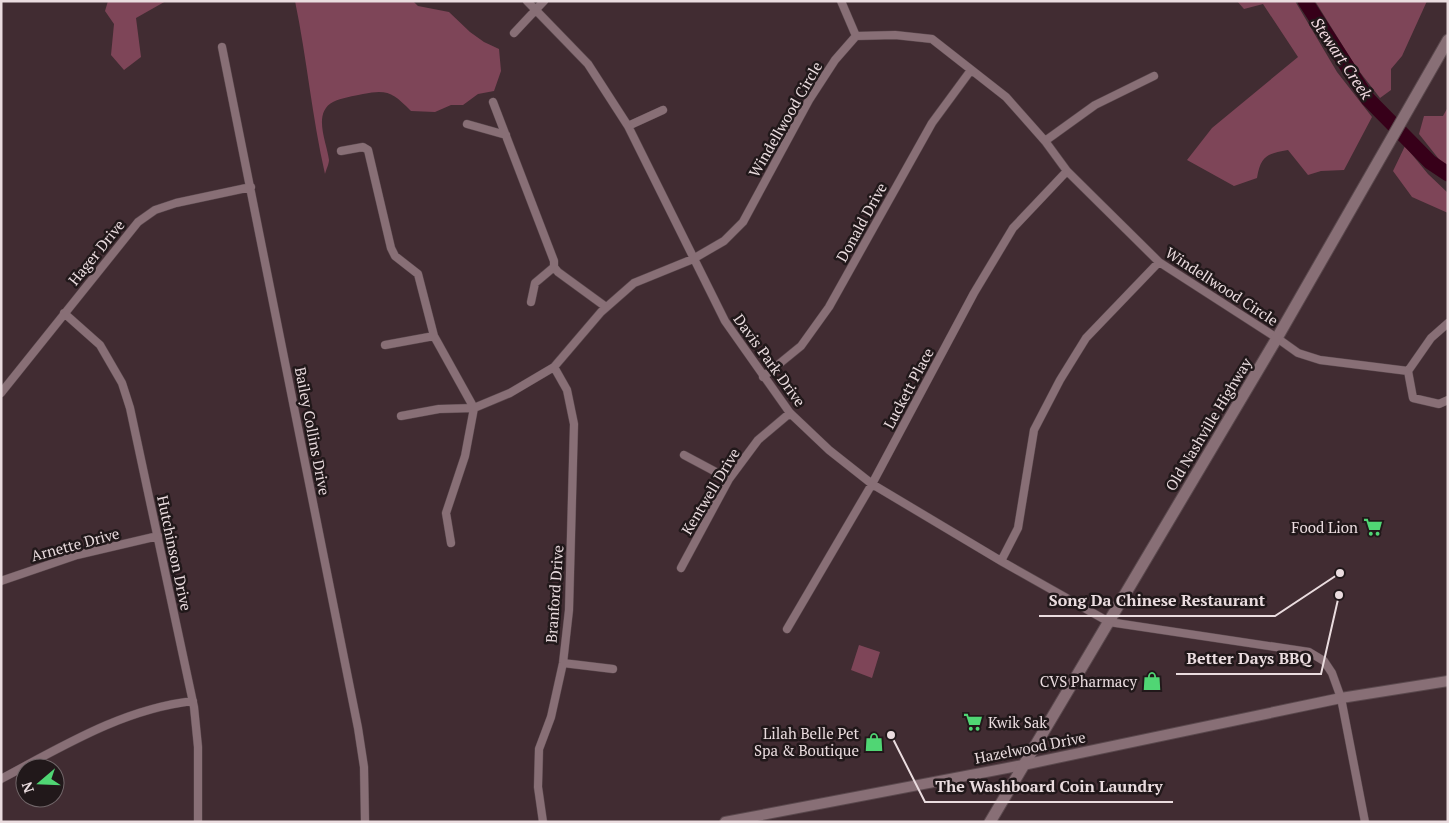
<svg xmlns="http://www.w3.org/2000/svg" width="1449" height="823" viewBox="0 0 1449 823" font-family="'PT Serif',serif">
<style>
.green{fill:#7e4558}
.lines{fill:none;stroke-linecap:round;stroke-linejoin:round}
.river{stroke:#370019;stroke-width:15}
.minor-casing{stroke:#5a484d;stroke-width:9}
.tertiary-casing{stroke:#5a484d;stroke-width:12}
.secondary-casing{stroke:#5a484d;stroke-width:13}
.minor{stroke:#886f76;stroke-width:8}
.tertiary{stroke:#886f76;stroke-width:10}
.secondary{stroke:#886f76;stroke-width:11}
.labels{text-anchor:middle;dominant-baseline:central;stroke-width:5;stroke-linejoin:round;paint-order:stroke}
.street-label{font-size:15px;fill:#eadcdf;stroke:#21181a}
.poi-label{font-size:15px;fill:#eadcdf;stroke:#21181a;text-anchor:end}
.water-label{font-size:16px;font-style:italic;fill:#f3dbe2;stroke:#21181a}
.leader{fill:none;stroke:#eadcdf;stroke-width:2}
.callout-dot{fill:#eadcdf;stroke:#21181a;stroke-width:2}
.callout-label{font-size:16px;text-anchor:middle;font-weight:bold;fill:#eadcdf;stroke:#21181a;stroke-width:5;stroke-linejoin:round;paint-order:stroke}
</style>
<rect width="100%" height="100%" fill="#412c32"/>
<!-- green -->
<path class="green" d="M 108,1 L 166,1 L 136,18 L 141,57 L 124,70 L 111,55 L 114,24 L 105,11 Z
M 295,1 L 413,1 L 418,6 L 449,12 L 470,32 L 484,42 L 499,49 L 501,71 L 494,91 L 478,94 L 463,105 L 451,105 L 435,112 L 411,111 C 393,93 388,89 363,94 C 354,96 341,98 333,102 C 312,113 327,143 329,160 C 329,164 326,170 325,174 C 312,117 307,59 295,1 Z
M 1237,1 L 1295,1 L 1337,72 L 1372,117 L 1344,170 L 1321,171 L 1308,175 L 1288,150 C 1267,154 1261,155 1257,178 L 1234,186 L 1187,160 L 1212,128 L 1298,57 L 1263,4 L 1244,9 Z
M 1315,1 L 1427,1 L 1402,56 L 1391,69 L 1391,90 L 1380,98 L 1356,67 Z
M 1448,107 L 1448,167 L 1442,163 L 1419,134 L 1424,116 L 1443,116 Z
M 1405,146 L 1428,174 L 1448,193 L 1448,213 L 1412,197 L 1393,171 Z
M 859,645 L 880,652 L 872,678 L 851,670 Z"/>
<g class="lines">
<!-- river -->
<path class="river" d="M 1305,1 L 1368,99 L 1430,162 L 1448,174"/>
<!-- minor casing -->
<g class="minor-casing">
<path id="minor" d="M 527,1 L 588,64 L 628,126 L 725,321 L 790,413 L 829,450 L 872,484 L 1001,561 L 1109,622 L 1309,652 L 1324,661 L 1332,673 L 1341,698 L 1365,822
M 841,1 L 856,36
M 514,33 L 544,1
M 222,47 L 358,728 L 364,767 L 365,822
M 493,102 L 554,261 L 554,267 L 558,272 L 606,307
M 467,124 L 506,135
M 628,126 L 663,110
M 1045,141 L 1095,105 L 1154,76
M 341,151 L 363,147 L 368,150 L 391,248 L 395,256 L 418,274 L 434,336 L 474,408 L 439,409 L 401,416
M 531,302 L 535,283 L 554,267
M 64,313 L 100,345 L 122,383 L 130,408 L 194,707 L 198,747 L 198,822
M 1448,323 L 1431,338 L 1408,371 L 1413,398 L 1439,404 L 1448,400
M 385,345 L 434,336
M 763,377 L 801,346 L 829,307 L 932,123 L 971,70
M 1,393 L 138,222 L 155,210 L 176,203 L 251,187
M 684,455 L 729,479
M 451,543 L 446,513 L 465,456 L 474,408 L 510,393 L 554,367 L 601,312 L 634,283 L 693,259 L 724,241 L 743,222 L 809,100 L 835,60 L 856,36 L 895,35 L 932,39 L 1006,97 L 1045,141 L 1067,171 L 1159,262 L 1277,338 L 1298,353 L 1320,360 L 1408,371
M 1001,561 L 1018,528 L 1034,430 L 1060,380 L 1086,338 L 1159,262
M 681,568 L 729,479 L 758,440 L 790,413
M 1,581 L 77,555 L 158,536
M 787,629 L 872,484 L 974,293 L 1013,228 L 1067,171
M 563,663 L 613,669
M 1,779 C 63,746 123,709 193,701
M 543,822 L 538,787 L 539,749 L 551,717 L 563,663 L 569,610 L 574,424 L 567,390 L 554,367"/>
</g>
<!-- tertiary casing -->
<g class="tertiary-casing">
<path id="tertiary" d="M 725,822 L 1023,765 L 1341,698 L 1448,681"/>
</g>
<!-- secondary casing -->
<g class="secondary-casing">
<path id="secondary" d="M 990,822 L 1277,338 L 1448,40"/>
</g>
<!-- minor -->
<use href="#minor" class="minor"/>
<!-- tertiary -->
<use href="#tertiary" class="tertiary"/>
<!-- secondary -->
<use href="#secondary" class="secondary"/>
</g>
<!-- icons -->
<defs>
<g id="supermarket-bare" transform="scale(1.5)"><path d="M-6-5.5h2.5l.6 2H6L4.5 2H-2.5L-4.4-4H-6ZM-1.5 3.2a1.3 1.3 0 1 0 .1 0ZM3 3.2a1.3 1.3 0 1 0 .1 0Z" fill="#50d674" stroke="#21181a" stroke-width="2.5" paint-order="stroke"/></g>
<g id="shop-bare" transform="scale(1.5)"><path d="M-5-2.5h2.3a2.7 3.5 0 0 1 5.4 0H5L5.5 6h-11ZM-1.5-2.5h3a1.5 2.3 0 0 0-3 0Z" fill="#50d674" stroke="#21181a" stroke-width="2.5" paint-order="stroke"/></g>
</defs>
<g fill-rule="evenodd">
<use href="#supermarket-bare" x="1373" y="527"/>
<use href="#shop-bare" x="1152" y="681"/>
<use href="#supermarket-bare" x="973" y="722"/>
<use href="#shop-bare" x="874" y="742"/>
</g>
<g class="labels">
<!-- street labels -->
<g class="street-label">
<text transform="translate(785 119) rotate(-60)">Windellwood Circle</text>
<text transform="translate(861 222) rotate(-61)">Donald Drive</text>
<text transform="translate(96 252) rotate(-51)">Hager Drive</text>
<text transform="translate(1222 286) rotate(33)">Windellwood Circle</text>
<text transform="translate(770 360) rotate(54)">Davis Park Drive</text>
<text transform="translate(908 388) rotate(-62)">Luckett Place</text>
<text transform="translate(1208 424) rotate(-59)">Old Nashville Highway</text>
<text transform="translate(313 431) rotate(79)">Bailey Collins Drive</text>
<text transform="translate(710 491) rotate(-59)">Kentwell Drive</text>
<text transform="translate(75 544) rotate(-15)">Arnette Drive</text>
<text transform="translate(175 553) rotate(78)">Hutchinson Drive</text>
<text transform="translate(554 594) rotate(-86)">Branford Drive</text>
<text transform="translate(1030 747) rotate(-11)">Hazelwood Drive</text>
</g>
<!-- poi labels -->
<g class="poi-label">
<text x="1358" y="527">Food Lion</text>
<text x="1137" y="681">CVS Pharmacy</text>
<text x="988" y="722" text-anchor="start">Kwik Sak</text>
<text x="859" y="733">Lilah Belle Pet<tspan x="859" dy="17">Spa &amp; Boutique</tspan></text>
</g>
<!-- water labels -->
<g class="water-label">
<text transform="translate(1342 58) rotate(56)">Stewart Creek</text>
</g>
</g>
<!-- callouts -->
<path class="leader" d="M1340 573L1275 616H1039M1339 595L1321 674H1176M891 735L925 802H1173"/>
<g class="callout-dot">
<circle cx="1340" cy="573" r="5"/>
<circle cx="1339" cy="595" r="5"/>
<circle cx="891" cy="735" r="5"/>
</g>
<g class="callout-label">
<text x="1157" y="606">Song Da Chinese Restaurant</text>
<text x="1249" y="664">Better Days BBQ</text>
<text x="1049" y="792">The Washboard Coin Laundry</text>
</g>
<!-- border -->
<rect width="1449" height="823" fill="none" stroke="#eadcdf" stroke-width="5"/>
<!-- north arrow -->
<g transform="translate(40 783) rotate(251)"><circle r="24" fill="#21181a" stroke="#716669"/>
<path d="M0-4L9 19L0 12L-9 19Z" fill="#50d674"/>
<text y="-8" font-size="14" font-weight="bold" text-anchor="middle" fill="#eadcdf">N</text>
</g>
</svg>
